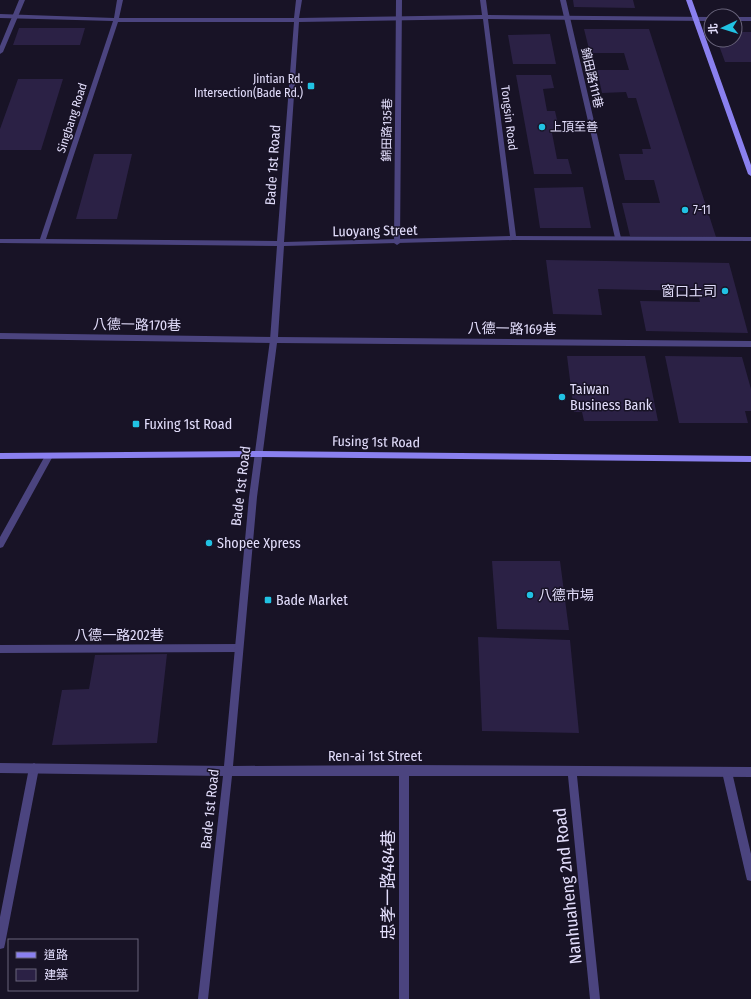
<svg xmlns="http://www.w3.org/2000/svg" width="751" height="999" viewBox="0 0 751 999" font-family="'Fira Sans Condensed','Noto Sans TC',sans-serif">
<style>
.building{fill:#2b2145}
.lines{fill:none;stroke-linecap:round;stroke-linejoin:round}
.lane{fill:#4b447f;fill-rule:evenodd}
.street{fill:#4b447f;fill-rule:evenodd}
.secondary{fill:#8a80ef;fill-rule:evenodd}
.poi-dot{fill:#21c2e3;stroke:#181326;stroke-width:1.5}
.labels{text-anchor:middle;dominant-baseline:central;stroke-width:3;stroke-linejoin:round;paint-order:stroke}
.far-street-label{font-size:12px;fill:#e2ddfb;stroke:#181326}
.far-poi-label{font-size:12px;fill:#e2ddfb;stroke:#181326;text-anchor:start}
.street-label{font-size:14px;fill:#e2ddfb;stroke:#181326}
.poi-label{font-size:14px;fill:#e2ddfb;stroke:#181326;text-anchor:start}
.near-street-label{font-size:17px;fill:#e2ddfb;stroke:#181326}
</style>
<rect width="100%" height="100%" fill="#181326"/>
<!-- building -->
<path class="building" d="M 573,0 L 633,0 L 635,8 L 574,7 Z
M 19,28 L 85,28 L 80,45 L 13,45 Z
M 584,29 L 649,29 L 716,237 L 630,236 L 622,203 L 660,203 L 654,180 L 625,180 L 619,154 L 643,154 L 642,149 L 651,149 L 636,98 L 628,98 L 626,92 L 602,93 L 597,70 L 629,70 L 624,53 L 590,53 Z
M 735,32 L 751,32 L 751,62 L 725,62 L 717,40 L 735,40 Z
M 550,34 L 556,64 L 513,64 L 508,35 Z
M 516,75 L 551,75 L 554,88 L 543,89 L 547,111 L 555,111 L 560,133 L 552,133 L 557,159 L 568,159 L 572,174 L 534,174 Z
M 18,79 L 63,79 L 41,150 L 0,150 L 0,129 Z
M 94,154 L 132,154 L 117,219 L 76,219 Z
M 583,187 L 591,228 L 540,228 L 534,188 Z
M 546,260 L 729,263 L 748,333 L 646,331 L 640,301 L 700,302 L 697,291 L 598,289 L 602,315 L 553,314 Z
M 567,356 L 645,356 L 658,421 L 584,421 L 582,412 L 574,412 Z
M 665,356 L 742,357 L 751,389 L 751,411 L 745,411 L 748,423 L 679,423 Z
M 492,561 L 560,561 L 569,630 L 497,629 Z
M 478,637 L 570,640 L 579,733 L 482,731 Z
M 167,654 L 157,743 L 52,745 L 62,690 L 89,689 L 95,655 Z"/>
<g class="lines">
<!-- lane -->
<path class="lane" d="M 19,0 L 25,0 L 3,52 L 0,54 L 0,46 Z
M 396,0 L 402,0 L 400,243 L 397,245 L 394,243 Z
M 560,0 L 566,0 L 621,238 L 618,240 L 615,238 Z
M 0,333 L 274,337 L 278,340 L 274,343 L 0,339 Z
M 49,453 L 53,456 L 3,547 L 0,548 L 0,537 L 46,454 Z
M 239,644 L 242,645 L 243,648 L 242,651 L 239,652 L 0,653 L 0,645 Z
M 34,763 L 37,765 L 39,768 L 5,944 L 4,948 L 0,949 L 0,917 L 29,768 L 31,765 Z
M 404,765 L 407,767 L 409,770 L 409,999 L 399,999 L 399,770 L 401,767 Z
M 727,767 L 730,769 L 732,772 L 751,854 L 751,881 L 747,880 L 746,876 L 722,772 L 724,769 Z"/>
<!-- street -->
<path class="street" d="M 117,0 L 123,0 L 119,18 L 294,18 L 296,0 L 302,0 L 299,18 L 482,15 L 480,0 L 486,0 L 488,15 L 711,17 L 711,21 L 488,19 L 516,236 L 751,237 L 751,241 L 513,240 L 284,246 L 278,337 L 751,341 L 751,347 L 277,343 L 257,497 L 233,766 L 404,765 L 751,767 L 751,777 L 577,776 L 600,999 L 590,999 L 568,776 L 232,776 L 208,999 L 198,999 L 223,776 L 0,773 L 0,763 L 224,766 L 249,497 L 270,340 L 277,246 L 0,243 L 0,239 L 40,239 L 113,21 L 0,18 L 0,14 L 114,18 ZM 483,19 L 510,236 L 284,242 L 299,22 ZM 118,22 L 294,22 L 277,241 L 46,239 Z
M 735,17 L 751,17 L 751,21 L 735,21 Z"/>
<!-- secondary -->
<path class="secondary" d="M 686,0 L 692,0 L 751,165 L 751,176 L 748,174 Z
M 260,451 L 751,456 L 751,462 L 260,457 L 0,459 L 0,453 Z"/>
</g>
<!-- markers -->
<g class="poi-dot">
<rect x="307" y="82" width="8" height="8" rx="2"/>
<circle cx="542" cy="127" r="4"/>
<circle cx="685" cy="210" r="4"/>
<circle cx="725" cy="291" r="4"/>
<circle cx="562" cy="397" r="4"/>
<rect x="132" y="420" width="8" height="8" rx="2"/>
<circle cx="209" cy="543" r="4"/>
<circle cx="530" cy="595" r="4"/>
<rect x="264" y="596" width="8" height="8" rx="2"/>
</g>
<g class="labels">
<!-- far-street labels -->
<g class="far-street-label">
<text transform="translate(592 78) rotate(77)">錦田路111巷</text>
<text transform="translate(72 118) rotate(-72)">Singbang Road</text>
<text transform="translate(509 118) rotate(83)">Tongsin Road</text>
<text transform="translate(387 130) rotate(-89)">錦田路135巷</text>
</g>
<!-- far-poi labels -->
<g class="far-poi-label">
<text x="303" y="79" text-anchor="end">Jintian Rd.<tspan x="303" dy="14">Intersection(Bade Rd.)</tspan></text>
<text x="550" y="127">上頂至善</text>
<text x="693" y="210">7-11</text>
</g>
<!-- street labels -->
<g class="street-label">
<text transform="translate(273 165) rotate(-86)">Bade 1st Road</text>
<text transform="translate(375 231) rotate(-1)">Luoyang Street</text>
<text transform="translate(137 325) rotate(1)">八德一路170巷</text>
<text transform="translate(512 329) rotate(1)">八德一路169巷</text>
<text transform="translate(376 442) rotate(1)">Fusing 1st Road</text>
<text transform="translate(241 486) rotate(-83)">Bade 1st Road</text>
<text x="119" y="635">八德一路202巷</text>
<text x="375" y="756">Ren-ai 1st Street</text>
<text transform="translate(210 809) rotate(-84)">Bade 1st Road</text>
</g>
<!-- poi labels -->
<g class="poi-label">
<text x="717" y="291" text-anchor="end">窗口土司</text>
<text x="570" y="389">Taiwan<tspan x="570" dy="16">Business Bank</tspan></text>
<text x="144" y="424">Fuxing 1st Road</text>
<text x="217" y="543">Shopee Xpress</text>
<text x="538" y="595">八德市場</text>
<text x="276" y="600">Bade Market</text>
</g>
<!-- near-street labels -->
<g class="near-street-label">
<text transform="translate(388 885) rotate(-90)">忠孝一路484巷</text>
<text transform="translate(568 886) rotate(-96)">Nanhuaheng 2nd Road</text>
</g>
</g>
<!-- legend -->
<rect x="8" y="939" width="130" height="52" fill="#181326" stroke="#69647b"/>
<rect x="16" y="952" width="20" height="6" fill="#8a80ef" stroke="#69647b"/>
<text x="44" y="959" font-size="12" fill="#e2ddfb">道路</text>
<rect x="16" y="969" width="20" height="12" fill="#2b2145" stroke="#69647b"/>
<text x="44" y="979" font-size="12" fill="#e2ddfb">建築</text>
<!-- north arrow -->
<g transform="translate(723 28) rotate(266)"><circle r="19" fill="#181326" stroke="#69647b"/>
<path d="M0-3L7 15L0 10L-7 15Z" fill="#21c2e3"/>
<text y="-6" font-size="11" font-weight="bold" text-anchor="middle" fill="#e2ddfb">北</text>
</g>
</svg>
